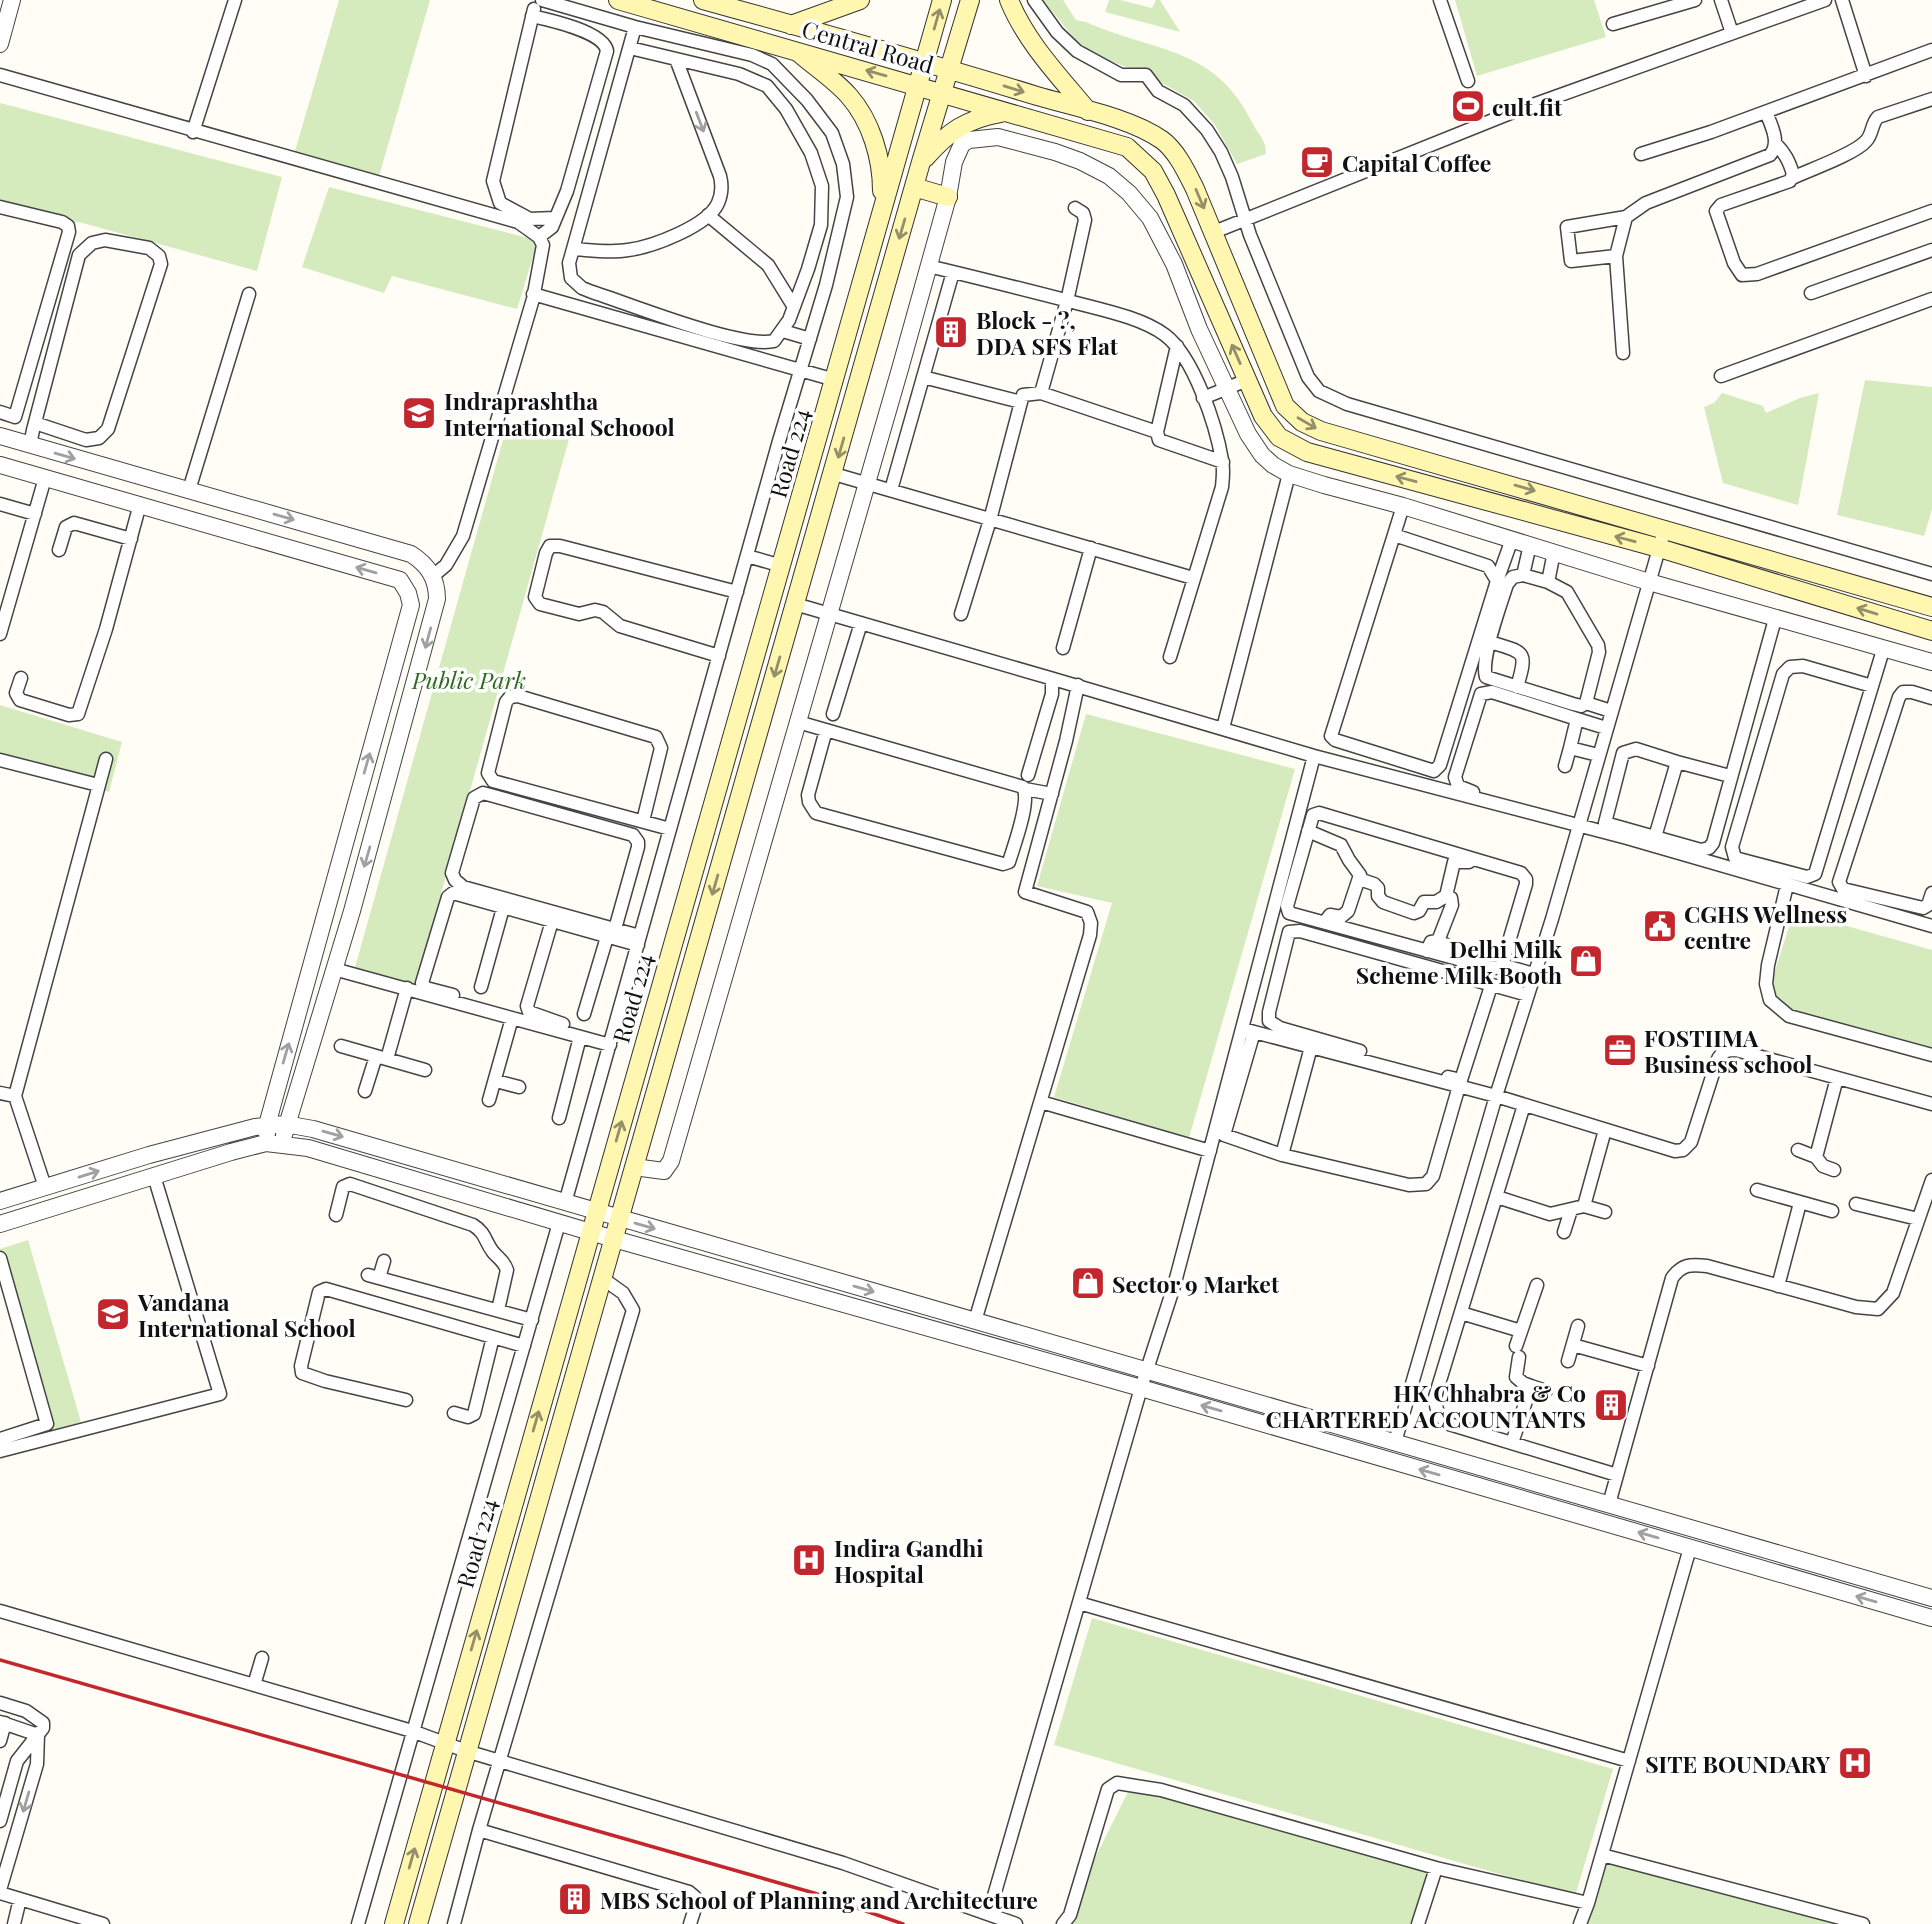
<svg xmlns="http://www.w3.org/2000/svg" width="1932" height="1924" viewBox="0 0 1932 1924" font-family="'Playfair Display',serif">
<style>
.green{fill:#d5ebbd}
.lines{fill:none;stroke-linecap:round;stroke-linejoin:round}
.minor-casing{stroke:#444;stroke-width:15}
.tertiary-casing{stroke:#444;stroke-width:18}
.secondary-casing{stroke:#333;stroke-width:20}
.minor{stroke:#fff;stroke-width:12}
.tertiary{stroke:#fff;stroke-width:16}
.secondary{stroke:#fff6b0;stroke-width:18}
.rail{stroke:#c4262e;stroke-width:3.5}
.oneway{stroke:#948f68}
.oneway2{stroke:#a0a0a0}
.labels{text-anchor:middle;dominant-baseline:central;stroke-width:7;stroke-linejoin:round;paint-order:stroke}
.street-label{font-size:23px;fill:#111;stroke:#fff}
.poi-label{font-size:23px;font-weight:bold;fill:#111;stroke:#fff;text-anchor:start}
.park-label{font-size:23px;font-style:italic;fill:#2f6b1f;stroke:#fff}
</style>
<rect width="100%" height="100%" fill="#fffdf5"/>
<!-- green -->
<path class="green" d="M 339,0 L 430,0 L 377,183 L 293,158 Z
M 1043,0 L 1063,0 L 1076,20 L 1086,22 C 1158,54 1215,45 1254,126 C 1260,137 1266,140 1266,154 L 1237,164 L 1215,125 L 1194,101 L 1148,75 L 1094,55 L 1073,37 Z
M 1109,0 L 1120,0 L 1152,8 L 1156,0 L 1160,0 L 1180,32 L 1105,12 Z
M 1455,0 L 1594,0 L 1606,37 L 1477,76 Z
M 0,103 L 282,177 L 257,271 L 79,222 L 71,223 L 0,204 Z
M 329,187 L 532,239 L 536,247 L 517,309 L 392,276 L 384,293 L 302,267 Z
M 1865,380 L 1932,387 L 1932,509 L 1924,536 L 1837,515 Z
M 1722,393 L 1763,406 L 1766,413 L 1800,398 L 1819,393 L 1798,505 L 1723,483 L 1704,407 L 1714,403 Z
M 508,422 L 569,439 L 415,986 L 354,971 Z
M 0,705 L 122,742 L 109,792 L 0,763 Z
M 1086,714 L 1295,769 L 1189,1138 L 1054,1097 L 1112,903 L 1037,886 Z
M 1794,911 L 1932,950 L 1932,1054 L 1764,1005 Z
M 28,1240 L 81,1422 L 48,1432 L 0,1267 L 0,1249 Z
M 1092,1618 L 1613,1769 L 1575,1896 L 1054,1745 Z
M 1132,1784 L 1436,1868 L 1420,1924 L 1062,1924 Z
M 1602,1855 L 1853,1924 L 1577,1924 Z"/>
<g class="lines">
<!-- minor casing -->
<g class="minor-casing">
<path id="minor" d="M 542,0 L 635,27 L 752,55 L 772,64 L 807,100 L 832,133 L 843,164 L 847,197 L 826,285 L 779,441 L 565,1203
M 1034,0 L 1057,32 L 1077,51 L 1121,75 L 1146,75 L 1158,91 L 1184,105 L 1207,130 L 1221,152 L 1232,177 L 1250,235 L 1308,377 L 1319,391 L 1347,404 L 1932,574
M 1440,0 L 1468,81
M 1721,0 L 1732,33
M 1842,0 L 1866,76
M 534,9 L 493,181 L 500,203 L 530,219 L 554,218
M 532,16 C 550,20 604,32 607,51 L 567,191 L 552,227 L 539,237
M 1613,24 L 1695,0
M 630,48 L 739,74 L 767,86 L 786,109 L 811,153 L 822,186 L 821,225 L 808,269 L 789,320 L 774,341 C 741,349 630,304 592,292 L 582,288 L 571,278 L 569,263 L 573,249 L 635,27
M 0,75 L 518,222 L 539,237 L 543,245 L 533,299 L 463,536 L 446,565 L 433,576
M 193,132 L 235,0
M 1775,143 C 1785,153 1789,161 1793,174 L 1790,181 L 1721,205 L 1716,211 L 1734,263 L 1742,275 L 1757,274 L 1932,211
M 1641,154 L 1711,132 L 1932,50
M 1792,178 C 1809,170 1855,154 1866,141 C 1873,134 1871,124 1878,117 L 1932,99
M 0,207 L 62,222 L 68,226 L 69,232 L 15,417 L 0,412
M 708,215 L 768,265 L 794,307
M 1626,217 L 1616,256 L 1571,261 L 1567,227 L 1626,217 L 1646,203 L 1770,155 C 1781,143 1771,125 1766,112
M 1214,232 L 1513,112 L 1825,0
M 573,249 C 590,250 610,253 628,250 C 652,247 708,226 718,203 C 722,194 722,184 720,176 L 676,59
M 1616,256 L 1623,353
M 928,266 C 975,277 1022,289 1069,301 C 1098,309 1141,317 1165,335 C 1194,357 1216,425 1222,460 C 1224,469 1223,478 1222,487 L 1170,657
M 1811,293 L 1932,250
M 533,294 L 835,380
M 783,331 L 810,339
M 1177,346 L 1157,432 L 1159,440 L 1223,462
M 1721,376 L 1932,299
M 923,377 L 1021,402 L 1023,395 L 1041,393 L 1157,432
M 1041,393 L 1067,301 L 1085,220 L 1083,213 L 1075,208
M 1203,398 L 1247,380
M 30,445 L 33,430 L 79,255 L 92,243 L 105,240 L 149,248 L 159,256 L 161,264 L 108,429 L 99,438 L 86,440 L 35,423
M 834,474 L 1193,578
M 189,490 L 249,294
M 891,490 L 953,272
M 0,504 L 35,514
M 1394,535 L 1488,566 L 1497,581 L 1440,765 L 1434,771 L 1335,740 L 1331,736 L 1403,506
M 1530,545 L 1523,575 L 1548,582 L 1554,552
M 59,550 L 66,527 L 74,523 L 131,539
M 747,556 L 782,566
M 1523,575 L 1513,577 L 1507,584 C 1501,604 1480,659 1486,677 L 1573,704 L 1581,706 L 1586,703 L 1611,711
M 1497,581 L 1512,539
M 1548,582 L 1567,592 L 1598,645 L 1599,652 L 1586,703
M 795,604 L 1050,678 L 1052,681 L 1052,694 L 1028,775
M 961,614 L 990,520 L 1021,402
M 0,634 L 45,478
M 1490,642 C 1525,653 1528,650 1517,687
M 1063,648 L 1091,548
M 719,656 L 620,626 L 603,612 L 595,610 L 579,614 L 540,604 L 535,597 L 546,553 L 550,546 L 560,546 L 737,592
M 21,678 L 16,693 L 20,700 L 69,715 L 78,714 L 106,629 L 140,504
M 1050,678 L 1314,756 L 1627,838 L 1932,926
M 1872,686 L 1803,666 L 1790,667 L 1783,674 L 1732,847 L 1735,858 L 1807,877 L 1815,874 L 1883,650
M 1932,698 L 1912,692 L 1903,692 L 1899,697 L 1839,882 L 1843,889 L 1923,908 L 1928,905 L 1932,893
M 833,714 L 861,623
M 798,722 L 1023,787 C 1031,801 1014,845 1009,862 L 1003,864 L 816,813 L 809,802 L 808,795 L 826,730
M 1223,728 L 1289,474
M 1598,755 L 1570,748 L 1577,719 L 1606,728
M 0,760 L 98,785
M 1677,762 L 1636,749 L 1623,753 L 1605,823 L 1701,850 L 1709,848 L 1713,843 L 1775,619
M 1565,766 L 1570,748
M 1025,789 L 1052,794
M 1473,792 L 1458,786 L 1455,777 L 1481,694 L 1492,692 L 1577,719
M 643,821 L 661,748 L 656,737 L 518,696 L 510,697 L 506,702 L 489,769 L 488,773 L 493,781 L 670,829
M 1308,831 L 1341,845 L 1349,860 L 1360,875 L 1348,911 L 1341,917 L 1330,915 L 1327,919
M 1655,837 L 1677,762 L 1730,776
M 1359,879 L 1374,884 L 1378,888 L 1378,896 L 1383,902 L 1414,913 L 1419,911 L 1424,902 L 1436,902 L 1446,896 L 1454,862 L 1469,862
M 1787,885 L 1768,965 L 1766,984 L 1770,1000 L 1789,1016 L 1932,1055
M 552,921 L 527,1006 L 529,1012 L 563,1024
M 615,929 L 638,847 L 638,842 L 633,835 L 483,793 L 474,798 L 452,873 L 455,880 L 463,887 L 625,932 L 640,936
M 1438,941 L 1453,948 L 1455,958
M 1427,951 L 1431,942 L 1438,941 L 1452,905 L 1451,898 L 1446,896
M 1502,965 L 1526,884 L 1526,879 L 1521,873 L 1319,813 L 1313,815 L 1287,906 L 1289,913 L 1487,967 L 1499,968 L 1502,965 L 1534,974
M 334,969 L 610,1045
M 481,987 L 503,908
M 453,995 L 426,988 L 422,983 L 448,897 L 453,893 L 638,945
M 584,1014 L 607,937
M 1243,1029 L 1496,1096 L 1675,1151 L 1683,1150 L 1691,1142 L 1717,1061 C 1721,1052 1726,1050 1736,1050 L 1932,1104
M 1254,1032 L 1224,1135 L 1282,1155
M 341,1046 L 425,1070
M 1311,1047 L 1282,1155 L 1409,1185 L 1426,1184 L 1433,1176 L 1459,1086
M 1360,1051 L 1280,1028 L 1269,1021 L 1269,1012 L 1289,932 L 1300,931 L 1528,995
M 387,1059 L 407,988
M 1448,1077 L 1461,1080 L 1491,986
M 496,1081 L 519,1087
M 365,1091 L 376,1056
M 0,1093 L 15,1096
M 489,1100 L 512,1018
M 1041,1102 L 1210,1151
M 1524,1105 L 1435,1397 C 1436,1410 1438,1417 1449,1424 L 1617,1475
M 559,1118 L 580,1037
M 1798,1150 L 1816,1157 L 1823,1166 L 1834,1170
M 1816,1157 L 1837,1078
M 45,1187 L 15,1096 L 106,759
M 1757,1190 L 1832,1211
M 1497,1197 L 1550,1214 L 1584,1206 L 1605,1212
M 1856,1204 L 1918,1219
M 1584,1206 L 1605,1130
M 336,1215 L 343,1187 L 350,1184 L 473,1225 C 486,1233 485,1242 493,1252 C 499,1259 504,1261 507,1270 L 498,1310
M 1564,1232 L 1571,1210
M 0,1258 L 47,1424 L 0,1439
M 368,1275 L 532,1320
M 379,1278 L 384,1261
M 1778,1286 L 1800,1203
M 1461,1313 L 1521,1331
M 975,1321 L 1090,935 L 1091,923 L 1087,912 L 1025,892 L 1066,741 L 1078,685
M 1573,1345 L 1648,1366
M 1516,1346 L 1537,1285
M 1568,1361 L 1578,1326
M 1531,1386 L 1546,1391
M 406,1400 L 325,1381 L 302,1373 L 301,1366 L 319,1292 L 326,1289 L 524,1346
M 454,1413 L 468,1417 L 474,1414 L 493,1337
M 1395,1442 L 1496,1096 L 1552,919 L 1665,528
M 1512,1443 L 1531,1386 L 1523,1383 L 1516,1377 L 1519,1357
M 0,1451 L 220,1394 L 154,1176
M 1609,1504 L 1672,1278 C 1682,1264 1691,1264 1707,1266 L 1856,1307 L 1878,1309 L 1893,1293 L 1932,1180
M 1079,1603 L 1629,1761
M 0,1611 L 412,1731 L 466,1751 L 843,1863 L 1016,1924
M 254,1685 L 262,1658
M 0,1703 L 26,1711 L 43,1723 L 43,1728 L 17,1761 L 0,1821
M 0,1722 L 38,1735
M 0,1741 L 5,1723
M 479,1830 L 689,1892 L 695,1897 L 695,1908 L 690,1924
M 1602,1855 L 1863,1924
M 0,1890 L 37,1764 L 38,1735
M 0,1893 L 103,1924
M 989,1913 L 1141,1388 L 1174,1286 L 1314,756
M 14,1924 L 20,1899
M 358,1924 L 559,1223
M 454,1924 L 479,1830 L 633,1310 L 623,1293 L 602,1278
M 1063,1924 L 1070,1915 L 1108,1789 L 1117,1783 L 1161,1790 L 1436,1868 L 1588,1903
M 1418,1924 L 1436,1868
M 1580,1924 L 1588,1903 L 1690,1548"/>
</g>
<!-- tertiary casing -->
<g class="tertiary-casing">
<path id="tertiary" d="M 0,44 L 12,0
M 0,436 L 411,554 C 428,565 437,578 437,599 L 352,911 L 284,1135
M 0,465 L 400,580 L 408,593 L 411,605 L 267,1125 L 267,1134
M 634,1167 L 664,1171 L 671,1161 L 900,369 L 948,197 L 954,162 L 962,144 L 969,140 L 998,137 L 1055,152 L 1080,161 L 1109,176 L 1129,193 L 1150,218 L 1174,264 L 1199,329 L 1248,434 L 1262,455 L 1273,465 L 1289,474 L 1324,485 L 1403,506 L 1649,582 L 1932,662
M 0,1201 L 149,1155 L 255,1127 L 285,1124 L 313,1129 L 1932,1598
M 0,1224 L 231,1152 L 266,1143 L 308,1148 L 614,1239 L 1141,1388 L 1932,1618"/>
</g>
<!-- secondary casing -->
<g class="secondary-casing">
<path id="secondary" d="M 618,0 L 1127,147 L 1153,171 L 1166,195 L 1263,416 L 1279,437 L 1307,452 L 1659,548 L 1932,631
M 703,0 C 815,31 927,62 1037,96 C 1075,107 1131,118 1162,140 C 1177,151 1187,173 1195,189 L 1285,406 L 1302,422 L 1321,431 L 1932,607
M 1009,0 C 1026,42 1059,76 1088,111
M 791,25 L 860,0
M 799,53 C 815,67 835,80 849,96 C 871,121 882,158 882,191
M 925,158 C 948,132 966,119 1001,113
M 914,187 L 948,197
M 394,1924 L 942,0
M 418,1924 L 921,162 L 970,0"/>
</g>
<!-- minor -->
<use href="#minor" class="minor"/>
<!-- tertiary -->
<use href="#tertiary" class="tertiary"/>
<!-- secondary -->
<use href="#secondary" class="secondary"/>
<!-- rail -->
<path class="rail" d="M 0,1660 L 814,1893 L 903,1924"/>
</g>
<!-- one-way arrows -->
<defs><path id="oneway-shaft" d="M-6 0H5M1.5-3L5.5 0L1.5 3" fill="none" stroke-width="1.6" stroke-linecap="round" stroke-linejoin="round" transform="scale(1.75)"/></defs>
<g class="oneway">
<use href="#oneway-shaft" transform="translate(937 19) rotate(-74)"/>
<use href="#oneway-shaft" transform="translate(876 73) rotate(-164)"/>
<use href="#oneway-shaft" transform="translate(1014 89) rotate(17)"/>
<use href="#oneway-shaft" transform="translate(1200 199) rotate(67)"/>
<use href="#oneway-shaft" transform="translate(902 229) rotate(106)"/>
<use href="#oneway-shaft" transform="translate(1236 354) rotate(-114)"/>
<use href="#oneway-shaft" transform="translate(1307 423) rotate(30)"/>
<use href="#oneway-shaft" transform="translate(841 448) rotate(106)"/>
<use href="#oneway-shaft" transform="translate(1406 479) rotate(-165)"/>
<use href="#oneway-shaft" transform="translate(1525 488) rotate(16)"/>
<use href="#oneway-shaft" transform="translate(1625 539) rotate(-165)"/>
<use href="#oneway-shaft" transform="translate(1867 611) rotate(-163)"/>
<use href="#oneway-shaft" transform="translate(777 667) rotate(106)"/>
<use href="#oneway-shaft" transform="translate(715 885) rotate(106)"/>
<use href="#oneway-shaft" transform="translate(619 1131) rotate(-74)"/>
<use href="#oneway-shaft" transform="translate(536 1421) rotate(-74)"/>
<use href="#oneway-shaft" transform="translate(474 1640) rotate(-74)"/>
<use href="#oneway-shaft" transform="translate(412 1858) rotate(-74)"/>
</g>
<g class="oneway2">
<use href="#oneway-shaft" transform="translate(700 122) rotate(69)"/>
<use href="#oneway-shaft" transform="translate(65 456) rotate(16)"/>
<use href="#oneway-shaft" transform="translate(284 517) rotate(16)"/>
<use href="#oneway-shaft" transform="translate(366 570) rotate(-164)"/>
<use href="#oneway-shaft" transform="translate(428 638) rotate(105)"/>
<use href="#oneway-shaft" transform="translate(367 763) rotate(-74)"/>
<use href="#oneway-shaft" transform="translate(367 857) rotate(106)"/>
<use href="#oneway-shaft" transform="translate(286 1053) rotate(-74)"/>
<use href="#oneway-shaft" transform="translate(333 1134) rotate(16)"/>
<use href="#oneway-shaft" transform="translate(89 1174) rotate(-17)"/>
<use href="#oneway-shaft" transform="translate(645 1226) rotate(16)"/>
<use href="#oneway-shaft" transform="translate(864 1289) rotate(16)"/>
<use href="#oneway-shaft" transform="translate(1211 1408) rotate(-164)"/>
<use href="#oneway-shaft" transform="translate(1429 1472) rotate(-164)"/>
<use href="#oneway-shaft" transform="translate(1648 1535) rotate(-164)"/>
<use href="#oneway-shaft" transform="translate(1866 1599) rotate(-164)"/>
<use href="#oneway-shaft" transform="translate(26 1802) rotate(106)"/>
</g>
<!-- icons -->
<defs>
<g id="stadium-square" transform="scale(1.75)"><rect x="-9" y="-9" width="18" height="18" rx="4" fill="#c4262e" stroke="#fff"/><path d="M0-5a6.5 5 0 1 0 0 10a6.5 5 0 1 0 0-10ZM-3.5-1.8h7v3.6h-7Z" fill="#fff"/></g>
<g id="cafe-square" transform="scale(1.75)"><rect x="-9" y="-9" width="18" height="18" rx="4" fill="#c4262e" stroke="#fff"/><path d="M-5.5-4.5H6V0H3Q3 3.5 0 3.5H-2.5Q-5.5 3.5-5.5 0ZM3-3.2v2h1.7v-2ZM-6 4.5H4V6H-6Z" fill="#fff"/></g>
<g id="building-square" transform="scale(1.75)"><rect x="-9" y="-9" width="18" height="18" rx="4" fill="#c4262e" stroke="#fff"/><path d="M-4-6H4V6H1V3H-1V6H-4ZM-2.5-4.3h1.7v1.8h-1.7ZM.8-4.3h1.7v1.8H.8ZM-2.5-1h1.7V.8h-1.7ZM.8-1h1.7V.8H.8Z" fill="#fff"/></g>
<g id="school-square" transform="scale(1.75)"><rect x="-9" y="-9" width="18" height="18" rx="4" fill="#c4262e" stroke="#fff"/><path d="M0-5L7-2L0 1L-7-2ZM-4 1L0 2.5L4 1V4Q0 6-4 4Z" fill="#fff"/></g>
<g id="civic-square" transform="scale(1.75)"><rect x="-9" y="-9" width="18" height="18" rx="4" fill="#c4262e" stroke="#fff"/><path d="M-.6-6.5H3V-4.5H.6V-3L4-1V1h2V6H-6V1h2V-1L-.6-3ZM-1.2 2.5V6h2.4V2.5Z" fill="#fff"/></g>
<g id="shop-square" transform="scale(1.75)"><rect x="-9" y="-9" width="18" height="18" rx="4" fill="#c4262e" stroke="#fff"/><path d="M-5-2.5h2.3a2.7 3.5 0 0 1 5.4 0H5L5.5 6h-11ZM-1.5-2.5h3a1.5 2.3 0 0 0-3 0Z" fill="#fff"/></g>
<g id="office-square" transform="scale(1.75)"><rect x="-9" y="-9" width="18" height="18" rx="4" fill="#c4262e" stroke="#fff"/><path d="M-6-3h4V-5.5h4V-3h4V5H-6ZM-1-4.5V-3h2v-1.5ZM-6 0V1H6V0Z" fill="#fff"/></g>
<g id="hospital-square" transform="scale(1.75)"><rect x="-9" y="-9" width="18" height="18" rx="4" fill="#c4262e" stroke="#fff"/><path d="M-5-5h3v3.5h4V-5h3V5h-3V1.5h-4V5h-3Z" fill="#fff"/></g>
</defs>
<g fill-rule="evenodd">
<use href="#stadium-square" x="1468" y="106"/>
<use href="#cafe-square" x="1317" y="162"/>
<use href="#building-square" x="951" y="332"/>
<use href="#school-square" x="419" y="413"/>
<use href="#civic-square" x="1660" y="926"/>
<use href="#shop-square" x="1586" y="961"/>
<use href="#office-square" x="1620" y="1050"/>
<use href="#shop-square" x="1088" y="1283"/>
<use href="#school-square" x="113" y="1314"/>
<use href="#building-square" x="1611" y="1405"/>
<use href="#hospital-square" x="809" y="1560"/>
<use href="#hospital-square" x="1855" y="1763"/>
<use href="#building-square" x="575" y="1899"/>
</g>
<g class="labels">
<!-- street labels -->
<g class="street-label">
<text transform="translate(868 46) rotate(16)">Central Road</text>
<text transform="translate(789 453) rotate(-74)">Road 224</text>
<text transform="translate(632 998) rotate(-74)">Road 224</text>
<text transform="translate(476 1543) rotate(-74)">Road 224</text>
</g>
<!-- poi labels -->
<g class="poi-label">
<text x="1492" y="106">cult.fit</text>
<text x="1342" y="162">Capital Coffee</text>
<text x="976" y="319">Block - ?,<tspan x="976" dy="26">DDA SFS Flat</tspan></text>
<text x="444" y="400">Indraprashtha<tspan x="444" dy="26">International Schoool</tspan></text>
<text x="1684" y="913">CGHS Wellness<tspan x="1684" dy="26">centre</tspan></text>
<text x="1562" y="948" text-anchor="end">Delhi Milk<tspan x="1562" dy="26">Scheme Milk Booth</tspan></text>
<text x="1644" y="1037">FOSTIIMA<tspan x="1644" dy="26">Business school</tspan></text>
<text x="1112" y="1283">Sector 9 Market</text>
<text x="138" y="1301">Vandana<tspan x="138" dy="26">International School</tspan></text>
<text x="1586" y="1392" text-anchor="end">HK Chhabra &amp; Co<tspan x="1586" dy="26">CHARTERED ACCOUNTANTS</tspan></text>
<text x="834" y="1547">Indira Gandhi<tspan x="834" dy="26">Hospital</tspan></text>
<text x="1830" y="1763" text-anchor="end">SITE BOUNDARY</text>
<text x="600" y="1899">MBS School of Planning and Architecture</text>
</g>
<!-- park labels -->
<g class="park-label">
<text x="469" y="679">Public Park</text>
</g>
</g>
</svg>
